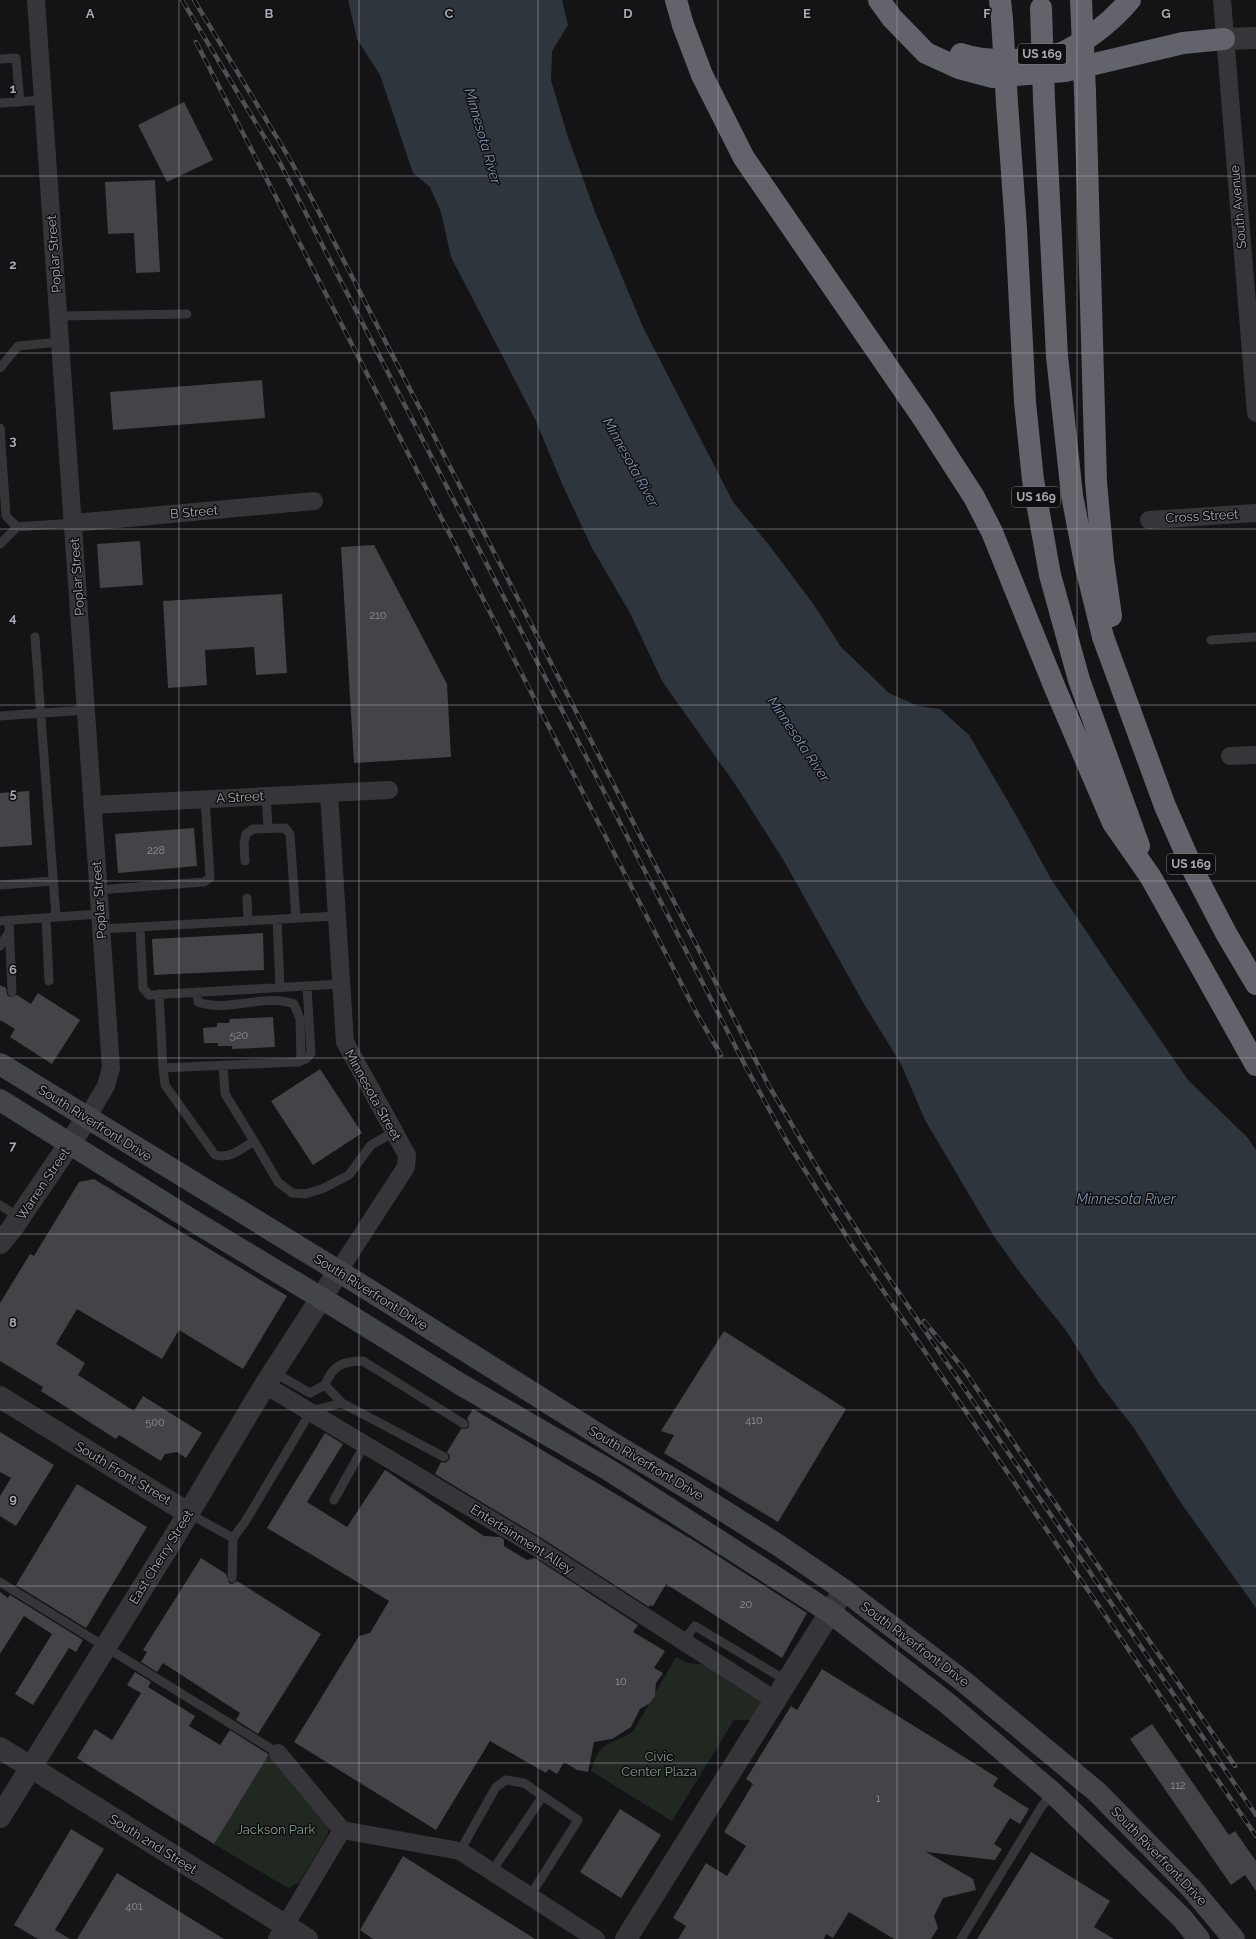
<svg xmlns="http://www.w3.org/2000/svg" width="1256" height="1939" viewBox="0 0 1256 1939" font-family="Raleway,sans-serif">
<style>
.green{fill:#212822}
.water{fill:#2f353d}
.building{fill:#444448}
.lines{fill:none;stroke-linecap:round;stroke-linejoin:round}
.service{stroke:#36363a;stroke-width:9}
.minor{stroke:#36363a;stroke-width:18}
.tertiary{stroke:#36363a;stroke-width:22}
.secondary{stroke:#44454a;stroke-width:22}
.motorway{stroke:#62636b;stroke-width:22}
.rail-casing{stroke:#4f5055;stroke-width:4.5}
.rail{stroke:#0f0f11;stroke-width:3;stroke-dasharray:9;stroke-linecap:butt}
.motorway-bridge{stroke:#62636b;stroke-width:22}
.grid{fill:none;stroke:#a7aab4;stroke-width:1;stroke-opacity:0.55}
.labels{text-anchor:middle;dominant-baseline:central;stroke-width:3;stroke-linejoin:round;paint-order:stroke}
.number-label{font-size:11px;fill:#8e9099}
.shield{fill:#0f0f11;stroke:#797c83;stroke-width:1}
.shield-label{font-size:12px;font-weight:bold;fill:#a7aab4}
.street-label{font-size:13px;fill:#a7aab4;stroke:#0f0f11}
.park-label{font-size:13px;fill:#809d86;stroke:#0f0f11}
.water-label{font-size:14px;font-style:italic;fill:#8293ac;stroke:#0f0f11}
.grid-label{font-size:13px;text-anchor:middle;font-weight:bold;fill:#a7aab4;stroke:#0f0f11;stroke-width:3;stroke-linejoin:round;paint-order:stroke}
</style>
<rect width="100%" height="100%" fill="#141416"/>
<!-- green -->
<path class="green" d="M 676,1657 L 688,1663 L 707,1665 L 759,1697 L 761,1702 L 751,1720 L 734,1720 L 672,1821 L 591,1771 C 594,1762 597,1750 606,1745 C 616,1739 625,1738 634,1730 Z
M 271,1751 L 329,1827 L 328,1834 L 300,1882 L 288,1888 L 214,1844 Z"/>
<!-- water -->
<path class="water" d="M 348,0 L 562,0 L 568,25 L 552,51 L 551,80 L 568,137 L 595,212 L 643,327 L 733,502 L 769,545 L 814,605 L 841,647 L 889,693 L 918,706 L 940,709 L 969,735 L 1016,815 L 1051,879 L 1115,974 L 1188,1080 L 1247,1137 L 1256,1150 L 1256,1608 L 1181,1503 L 1134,1428 L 1099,1383 L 1067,1332 L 1024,1278 L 993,1235 L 925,1120 L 901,1064 L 864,1004 L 784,861 L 737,787 L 662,681 L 630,613 L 592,548 L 563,486 L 535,419 L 451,257 L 441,212 L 430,187 L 413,173 L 380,75 L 357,39 Z"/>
<!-- building -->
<path class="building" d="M 184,102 L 213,160 L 167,182 L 138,125 Z
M 155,180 L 160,272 L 136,273 L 134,233 L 108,234 L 105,182 Z
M 262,380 L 265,418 L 113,430 L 110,392 Z
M 140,541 L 143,585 L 100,588 L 97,544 Z
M 374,545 L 447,684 L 451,757 L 354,763 L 341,547 Z
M 282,594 L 287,673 L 256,675 L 254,647 L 205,650 L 207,685 L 168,688 L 163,601 Z
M 29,791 L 32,845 L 0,847 L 0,793 Z
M 194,828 L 197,866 L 118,873 L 115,834 Z
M 263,933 L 264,970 L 154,975 L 152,939 Z
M 0,985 L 6,988 L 7,995 L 10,997 L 17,995 L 31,1004 L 38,993 L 80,1020 L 52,1064 L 10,1037 L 15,1029 L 0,1020 Z
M 273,1017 L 275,1047 L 232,1049 L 232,1046 L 218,1046 L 218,1043 L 204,1043 L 203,1028 L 217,1027 L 217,1023 L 229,1023 L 230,1019 Z
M 320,1069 L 362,1133 L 313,1165 L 271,1101 Z
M 94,1179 L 287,1296 L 243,1369 L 179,1330 L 162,1359 L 77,1309 L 56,1344 L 85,1363 L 78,1375 L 134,1411 L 143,1396 L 202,1433 L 186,1458 L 177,1452 L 165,1454 L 161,1461 L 119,1435 L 116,1439 L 41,1391 L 43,1387 L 0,1361 L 0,1303 L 30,1254 L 34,1256 L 79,1182 Z
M 724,1331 L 846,1409 L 778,1522 L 664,1453 L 674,1435 L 661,1431 Z
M 473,1409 L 693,1540 L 807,1613 L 782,1658 L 666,1584 L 653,1606 L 650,1605 L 649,1607 L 543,1539 L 435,1474 L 441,1462 L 445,1463 L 449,1460 L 450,1456 L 447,1452 L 461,1429 L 466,1429 L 469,1427 L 469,1422 L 467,1419 Z
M 0,1432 L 54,1465 L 16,1526 L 0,1516 L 0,1496 L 11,1478 L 0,1472 Z
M 325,1433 L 343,1444 L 307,1502 L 347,1527 L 385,1470 L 484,1536 L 500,1537 L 504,1540 L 504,1546 L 527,1560 L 535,1558 L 638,1625 L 633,1632 L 665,1651 L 654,1668 L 663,1673 L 656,1683 L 655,1696 L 650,1703 L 640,1709 L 631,1727 L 612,1739 L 594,1742 L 588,1772 L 577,1770 L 564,1762 L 557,1774 L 549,1769 L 546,1773 L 490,1741 L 436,1830 L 294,1742 L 359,1636 L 370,1633 L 389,1601 L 267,1528 Z
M 77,1484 L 147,1527 L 86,1628 L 16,1585 Z
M 201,1558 L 226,1574 L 229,1583 L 232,1584 L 237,1581 L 321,1634 L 258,1734 L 236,1720 L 240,1713 L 163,1663 L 157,1672 L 141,1662 L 147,1652 L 143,1650 Z
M 0,1592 L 8,1598 L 10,1595 L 83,1640 L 76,1652 L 69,1648 L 33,1705 L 15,1694 L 52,1634 L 24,1616 L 0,1654 Z
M 822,1669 L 998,1778 L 993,1786 L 1029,1809 L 1020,1824 L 1010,1818 L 994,1844 L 1002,1849 L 995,1860 L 926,1852 L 973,1879 L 976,1890 L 943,1898 L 934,1916 L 938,1928 L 931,1939 L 894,1939 L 849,1912 L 833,1938 L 826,1934 L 824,1939 L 678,1939 L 686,1926 L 673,1918 L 706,1863 L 727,1876 L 746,1846 L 724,1832 L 753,1784 L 746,1779 L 791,1706 L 797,1710 Z
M 135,1672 L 151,1682 L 148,1687 L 195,1716 L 189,1726 L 220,1745 L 230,1730 L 268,1754 L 268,1756 L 214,1844 L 77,1758 L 95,1729 L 112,1740 L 141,1693 L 127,1685 Z
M 1152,1724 L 1229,1835 L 1235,1831 L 1256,1861 L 1256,1891 L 1245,1875 L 1231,1885 L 1130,1739 Z
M 620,1809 L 661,1835 L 621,1898 L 580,1872 Z
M 71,1829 L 104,1849 L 55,1930 L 70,1939 L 38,1939 L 14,1925 Z
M 1031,1852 L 1110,1901 L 1094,1927 L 1114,1939 L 977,1939 Z
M 403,1856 L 535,1939 L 373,1939 L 360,1930 Z
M 117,1873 L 224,1939 L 77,1939 Z"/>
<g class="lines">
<!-- service -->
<path class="service" d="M 0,59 L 16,58 L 20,102
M 0,103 L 44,100
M 59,316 L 187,314
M 0,368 L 18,346 L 61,342
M 0,428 L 6,516 L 17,527 L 74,523
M 0,544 L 17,527
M 35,637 L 56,917
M 1211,640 L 1256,637
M 0,716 L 86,710
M 266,796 L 268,828
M 245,861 L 244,843 L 246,834 L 253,829 L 285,828 L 290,834 L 296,918
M 0,885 L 53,881
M 98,890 L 204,882 L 210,878 L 205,799
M 247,898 L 248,921
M 46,918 L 49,981
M 277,919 L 280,988
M 9,920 L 12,992
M 0,921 L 99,914
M 140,927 L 143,988 L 149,995 L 341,984
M 101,929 L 337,916
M 0,946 L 9,932
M 197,992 L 198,1002 C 228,1013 263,993 294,1004 L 300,1019 L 301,1061
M 159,994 L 163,1068 L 298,1062 L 306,1059 L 311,1053 L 307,986
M 163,1068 L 165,1085 L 215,1155 C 231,1159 241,1149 254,1141 L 225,1094 L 223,1065
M 254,1141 L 278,1182 L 292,1193 L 305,1194 L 322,1189 L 349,1175 L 371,1145 L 394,1132
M 0,1205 L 20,1218
M 273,1372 L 310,1393 L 325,1385 C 333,1365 343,1361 363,1361 L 464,1424
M 325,1385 L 342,1403
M 334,1500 L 365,1444
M 188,1513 L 233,1538 L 232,1578
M 233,1538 L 245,1522 L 311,1411 L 342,1403 L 444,1457
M 0,1582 L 278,1753
M 683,1641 L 695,1626 L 787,1681
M 460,1851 L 496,1787 L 506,1780 L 524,1783 L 578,1820 L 530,1896
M 492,1871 L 543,1796
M 961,1939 L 1042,1806 L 1053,1793"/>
<!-- minor -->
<path class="minor" d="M 36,0 L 111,1068 L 106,1086 L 87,1118
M 1222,0 L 1256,413
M 1149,520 L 1256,513
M 74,523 L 314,501
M 1230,756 L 1256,755
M 329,793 L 345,1042 L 407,1155 L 406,1167 L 338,1272
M 92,805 L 389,790
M 265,1385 L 538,1548 L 775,1700
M 278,1753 L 342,1830 L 460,1851 L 596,1939
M 277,1939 L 342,1830"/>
<!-- tertiary -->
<path class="tertiary" d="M 1224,39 L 1256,38
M 0,1243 L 11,1230 L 87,1118
M 0,1397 L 188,1513
M 0,1748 L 307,1939
M 0,1817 L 176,1534 L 265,1385 L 338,1272
M 626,1939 L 844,1590"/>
<!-- secondary -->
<path class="secondary" d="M 0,1064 L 361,1285 L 617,1446 L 694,1492 L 778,1545 L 844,1590 L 963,1681 L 1097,1792 L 1192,1889 L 1234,1939
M 0,1100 L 195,1222 L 336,1307 L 460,1384 L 609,1470 L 831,1613 L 947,1703 L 1053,1793 L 1182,1918 L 1199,1939"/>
<!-- motorway -->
<path class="motorway" d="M 676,0 L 683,25 L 702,75 L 744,158 L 923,418 L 974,497 L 992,532 L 1055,688 L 1113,823 L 1150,876 L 1256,1065
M 879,0 L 892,18 L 926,53 L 959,68 L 993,77 L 1065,71 L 1183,43 L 1224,39
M 1000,0 L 1002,19
M 961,54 C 985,63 1045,62 1068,50 C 1092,37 1113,20 1130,0
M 1085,92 L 1096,482 L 1103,560 L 1111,616
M 1044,100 L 1057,356 L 1072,495 L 1085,563 L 1103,637 L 1165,806 L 1194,872 L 1227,935 L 1256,984
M 1007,103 L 1016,228 L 1025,402 L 1033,480 L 1050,575 L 1079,680 L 1139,846"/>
<!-- rail casing -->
<g class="rail-casing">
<path id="rail" d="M 182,0 L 280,163 L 747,1069 L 786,1140 L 852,1245 L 1256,1836
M 194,0 L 288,156 L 312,199 L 769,1086 L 827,1184 L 882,1268 L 1256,1815
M 196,42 L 697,1014 L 721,1055
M 924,1321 L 962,1367 L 1235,1766"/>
</g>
<!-- rail -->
<use href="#rail" class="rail"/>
<!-- motorway-bridge -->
<path class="motorway-bridge" d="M 1081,0 L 1085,92
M 1041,8 L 1044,100
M 1002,19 L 1007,103"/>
</g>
<!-- grid -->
<path class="grid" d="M 179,0 L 179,1939M 359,0 L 359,1939M 538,0 L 538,1939M 718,0 L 718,1939M 897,0 L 897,1939M 1077,0 L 1077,1939M 0,176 L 1256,176M 0,353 L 1256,353M 0,529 L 1256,529M 0,705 L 1256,705M 0,881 L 1256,881M 0,1058 L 1256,1058M 0,1234 L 1256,1234M 0,1410 L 1256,1410M 0,1586 L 1256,1586M 0,1763 L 1256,1763"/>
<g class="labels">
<!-- number labels -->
<g class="number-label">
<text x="378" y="615">210</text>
<text x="156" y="850">228</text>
<text x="239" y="1035">520</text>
<text x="754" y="1420">410</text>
<text x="155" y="1422">500</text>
<text x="746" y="1604">20</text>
<text x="621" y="1681">10</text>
<text x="1178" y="1785">112</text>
<text x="878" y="1798">1</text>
<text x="134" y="1906">401</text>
</g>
<!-- shield labels -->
<g class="shield">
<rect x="1018" y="44" width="48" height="20" rx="3"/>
<rect x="1012" y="487" width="48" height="20" rx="3"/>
<rect x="1167" y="854" width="48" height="20" rx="3"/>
</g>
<g class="shield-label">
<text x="1042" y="54">US 169</text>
<text x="1036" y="497">US 169</text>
<text x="1191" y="864">US 169</text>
</g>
<!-- street labels -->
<g class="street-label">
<text transform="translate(1238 207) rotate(-95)">South Avenue</text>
<text transform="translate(54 254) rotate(-94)">Poplar Street</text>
<text transform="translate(194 512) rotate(-5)">B Street</text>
<text transform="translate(1202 516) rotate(-3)">Cross Street</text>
<text transform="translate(77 577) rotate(-94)">Poplar Street</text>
<text transform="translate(240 797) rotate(-3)">A Street</text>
<text transform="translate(99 900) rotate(-94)">Poplar Street</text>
<text transform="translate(373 1095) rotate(61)">Minnesota Street</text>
<text transform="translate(95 1123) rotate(32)">South Riverfront Drive</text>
<text transform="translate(43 1184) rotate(-56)">Warren Street</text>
<text transform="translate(371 1292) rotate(32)">South Riverfront Drive</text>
<text transform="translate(646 1463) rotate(31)">South Riverfront Drive</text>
<text transform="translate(123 1473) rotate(31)">South Front Street</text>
<text transform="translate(522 1539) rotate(32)">Entertainment Alley</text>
<text transform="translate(161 1557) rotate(-58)">East Cherry Street</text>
<text transform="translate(915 1644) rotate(37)">South Riverfront Drive</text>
<text transform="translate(153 1844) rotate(32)">South 2nd Street</text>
<text transform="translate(1159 1856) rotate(46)">South Riverfront Drive</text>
</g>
<!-- park labels -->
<g class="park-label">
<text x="659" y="1756">Civic<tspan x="659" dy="15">Center Plaza</tspan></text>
<text x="276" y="1829">Jackson Park</text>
</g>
<!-- water labels -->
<g class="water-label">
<text transform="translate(483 136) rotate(74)">Minnesota River</text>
<text transform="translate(631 462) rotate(61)">Minnesota River</text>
<text transform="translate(799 739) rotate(56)">Minnesota River</text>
<text x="1126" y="1199">Minnesota River</text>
</g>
</g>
<g class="grid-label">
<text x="90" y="18">A</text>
<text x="269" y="18">B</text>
<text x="449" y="18">C</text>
<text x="628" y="18">D</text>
<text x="807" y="18">E</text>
<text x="987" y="18">F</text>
<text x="1166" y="18">G</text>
<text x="13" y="93">1</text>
<text x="13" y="269">2</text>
<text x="13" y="445">3</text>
<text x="13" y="622">4</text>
<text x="13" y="798">5</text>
<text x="13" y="974">6</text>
<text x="13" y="1150">7</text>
<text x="13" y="1327">8</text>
<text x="13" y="1503">9</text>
</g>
</svg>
